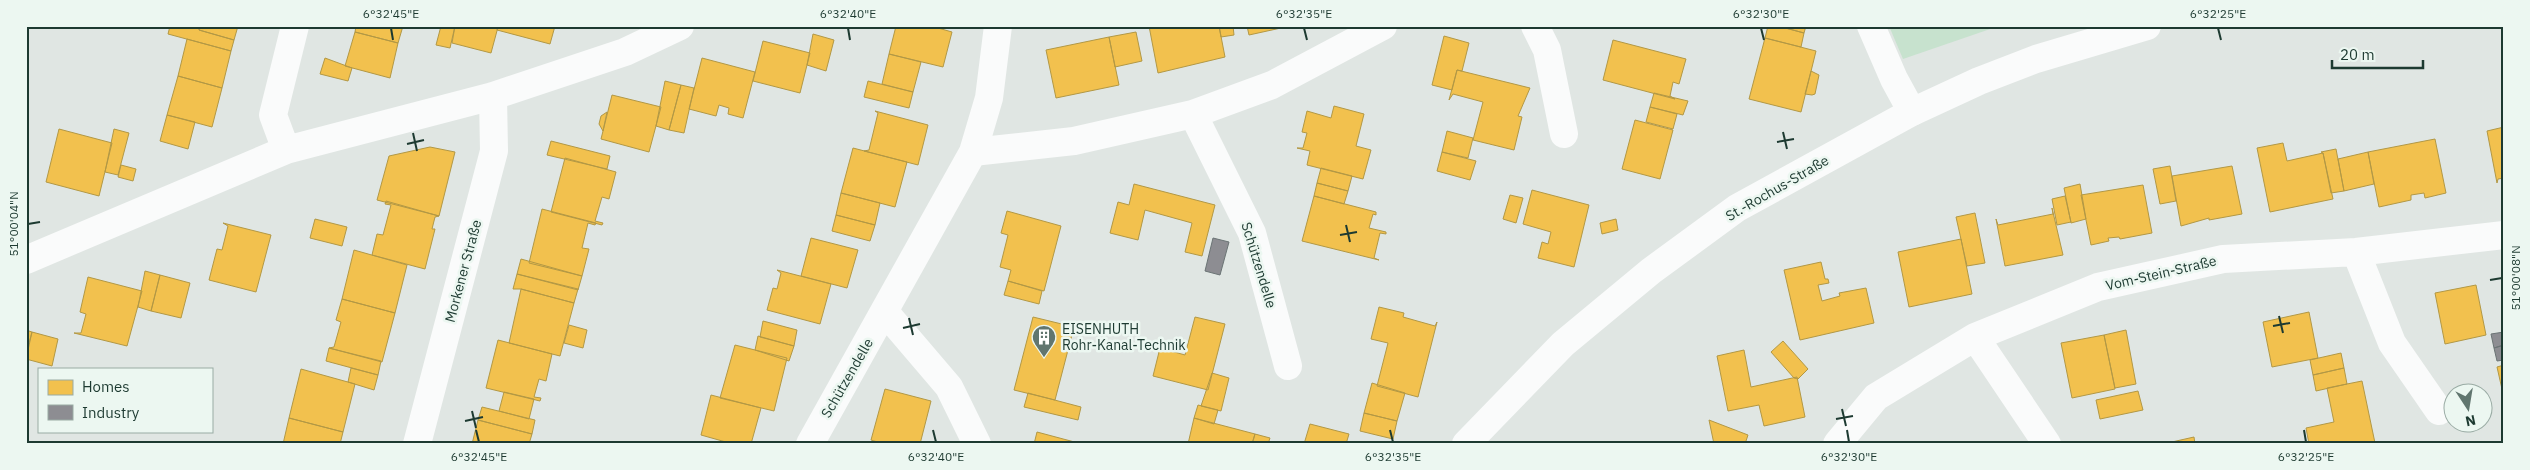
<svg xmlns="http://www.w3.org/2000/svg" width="2530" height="470" viewBox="0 0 2530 470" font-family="'IBM Plex Sans',sans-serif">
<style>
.green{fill:#c7e2ce}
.homes{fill:#f2c14e;stroke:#b29845}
.industry{fill:#8d8d92;stroke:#6b7475}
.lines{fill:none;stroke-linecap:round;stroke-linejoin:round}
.minor{stroke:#fafbfb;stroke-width:28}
.tertiary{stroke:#fafbfb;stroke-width:28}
.ticks{fill:none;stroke:#1d3a31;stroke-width:2}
.labels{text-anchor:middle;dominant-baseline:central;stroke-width:5;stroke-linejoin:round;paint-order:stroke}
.street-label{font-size:14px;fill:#1d3a31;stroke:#ecf7f1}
.poi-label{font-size:14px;fill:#1d3a31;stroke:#ecf7f1;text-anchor:start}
.neatline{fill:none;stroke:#1d3a31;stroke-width:2}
.ticks-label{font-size:12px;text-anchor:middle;fill:#1d3a31}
</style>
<rect width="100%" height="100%" fill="#e0e6e3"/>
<!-- green -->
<path class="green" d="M 1889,26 L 1999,26 L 1903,59 Z"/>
<!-- homes -->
<path class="homes" d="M 170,26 L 200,26 L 199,30 L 234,40 L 231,51 L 168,34 Z
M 200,26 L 238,26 L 234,40 L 199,30 Z
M 356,26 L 403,26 L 398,43 L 355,32 Z
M 441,26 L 455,26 L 450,48 L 436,45 Z
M 455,26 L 498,27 L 491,53 L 452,43 Z
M 555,26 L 550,44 L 497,30 L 498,26 Z
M 896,26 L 931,26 L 952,32 L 943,67 L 889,54 Z
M 1149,26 L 1219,26 L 1225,57 L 1158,73 Z
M 1219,26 L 1233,26 L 1234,35 L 1221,37 Z
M 1247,26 L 1290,26 L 1249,35 Z
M 1768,26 L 1778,26 L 1804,33 L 1801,47 L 1765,38 Z
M 1778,26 L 1806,26 L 1804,33 Z
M 355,32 L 398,43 L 390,78 L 345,66 Z
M 1136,32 L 1142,61 L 1115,67 L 1109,37 Z
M 813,34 L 834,40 L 826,71 L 807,65 Z
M 1444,36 L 1469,43 L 1462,71 L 1457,70 L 1452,90 L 1432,85 Z
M 1109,37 L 1119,85 L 1056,98 L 1046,50 Z
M 1765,38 L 1816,51 L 1801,112 L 1749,99 Z
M 187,39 L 231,51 L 222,88 L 178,76 Z
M 1613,40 L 1686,59 L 1679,84 L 1673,82 L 1670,96 L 1675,99 L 1603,80 Z
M 763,41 L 810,53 L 800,93 L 753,81 Z
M 889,54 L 921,62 L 913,92 L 882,84 Z
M 325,58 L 352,68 L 348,81 L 320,74 Z
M 702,58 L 755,72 L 743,118 L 728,114 L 729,108 L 719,105 L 716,116 L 689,109 Z
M 1457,70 L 1530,88 L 1518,116 L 1522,117 L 1514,150 L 1473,140 L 1483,102 L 1453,94 L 1449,100 Z
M 1811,71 L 1819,75 L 1815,94 L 1812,95 L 1805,94 Z
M 178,76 L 222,88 L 212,127 L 167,115 Z
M 665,81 L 681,85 L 669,130 L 656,126 Z
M 868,81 L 913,92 L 909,108 L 864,97 Z
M 681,85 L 694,88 L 684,133 L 669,130 Z
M 1654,93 L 1688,101 L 1683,115 L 1650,107 Z
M 612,95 L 661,107 L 649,152 L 601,139 Z
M 1334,106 L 1364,114 L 1356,146 L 1371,150 L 1363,179 L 1307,165 L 1310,151 L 1297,148 L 1303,148 L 1307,133 L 1302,132 L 1307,111 L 1331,118 Z
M 1650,107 L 1677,114 L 1673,129 L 1646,122 Z
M 875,111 L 928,125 L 918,165 L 864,151 L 869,150 L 878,113 Z
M 607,112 L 603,131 L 599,124 L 601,116 Z
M 167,115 L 195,122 L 188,149 L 160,141 Z
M 1635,120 L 1673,130 L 1660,179 L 1622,169 Z
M 2504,127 L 2504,178 L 2498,179 L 2497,183 L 2487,131 Z
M 59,129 L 112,143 L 99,196 L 46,182 Z
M 114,129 L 129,133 L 118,175 L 105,172 Z
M 1447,131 L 1473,138 L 1468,158 L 1442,152 Z
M 2435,139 L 2446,193 L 2425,198 L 2424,193 L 2411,195 L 2411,200 L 2379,207 L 2368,152 Z
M 551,141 L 610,156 L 607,169 L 547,155 Z
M 2283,143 L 2287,161 L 2323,153 L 2333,199 L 2270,212 L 2257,148 Z
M 430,147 L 455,152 L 439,216 L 377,200 L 389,156 Z
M 853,148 L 907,162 L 895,207 L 841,193 Z
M 2336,149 L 2344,191 L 2331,193 L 2323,153 L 2321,152 Z
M 1442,152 L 1476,161 L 1470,180 L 1437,171 Z
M 2368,152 L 2374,184 L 2344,191 L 2338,159 Z
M 565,158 L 616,172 L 609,199 L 602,197 L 595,221 L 603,223 L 602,225 L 551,212 Z
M 121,165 L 136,169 L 133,181 L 118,177 Z
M 2170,166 L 2176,201 L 2160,204 L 2153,169 Z
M 2232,166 L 2242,214 L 2209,220 L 2209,218 L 2181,226 L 2172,176 Z
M 1321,168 L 1352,176 L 1348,191 L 1317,183 Z
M 1317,183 L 1348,191 L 1344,204 L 1314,196 Z
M 1134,184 L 1215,205 L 1202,256 L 1185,252 L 1192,223 L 1145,210 L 1138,240 L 1110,233 L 1118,202 L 1129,205 Z
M 2080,184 L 2086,219 L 2071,223 L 2064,188 Z
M 2143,185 L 2152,233 L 2120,239 L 2119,237 L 2108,238 L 2109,241 L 2091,245 L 2081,195 Z
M 1532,190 L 1589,205 L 1574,267 L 1538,258 L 1542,242 L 1548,244 L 1551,232 L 1523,224 Z
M 841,193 L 880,203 L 875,225 L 836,215 Z
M 1510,195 L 1523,198 L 1516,223 L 1503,219 Z
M 1314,196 L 1376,212 L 1376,215 L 1373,214 L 1369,228 L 1386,232 L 1386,234 L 1380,233 L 1374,258 L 1379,260 L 1302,241 Z
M 2065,196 L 2071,222 L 2057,225 L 2052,199 Z
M 386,201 L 439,216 L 435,217 L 432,229 L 435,229 L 425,269 L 372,255 L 377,234 L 383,235 L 391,205 L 385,204 Z
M 2052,208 L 2063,255 L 2005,266 L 1996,219 L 1998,225 L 2053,214 Z
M 542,209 L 596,223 L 595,225 L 588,223 L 582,248 L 589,249 L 582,276 L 529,263 Z
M 1007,211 L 1061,226 L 1044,291 L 1008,281 L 1011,270 L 1000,267 L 1008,235 L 1001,233 Z
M 1975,213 L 1985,263 L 1967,266 L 1956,217 Z
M 836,215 L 875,225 L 870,241 L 832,231 Z
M 315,219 L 347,227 L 342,246 L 310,238 Z
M 1616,219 L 1618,230 L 1602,234 L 1600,223 Z
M 223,223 L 271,235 L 256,292 L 209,280 L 217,249 L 222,250 L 228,226 Z
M 811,238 L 858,250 L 847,288 L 801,276 Z
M 1961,239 L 1972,294 L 1909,307 L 1898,252 Z
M 354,250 L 407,265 L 395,313 L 342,299 Z
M 521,259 L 582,276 L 578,290 L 517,274 Z
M 1821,262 L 1825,279 L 1828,279 L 1829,283 L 1818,285 L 1822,301 L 1840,296 L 1839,293 L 1866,288 L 1874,323 L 1800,340 L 1784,270 Z
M 777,270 L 831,284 L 820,324 L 767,310 L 773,288 L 777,289 L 781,273 Z
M 145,271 L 160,275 L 151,311 L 138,307 Z
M 517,274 L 578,289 L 574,303 L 521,289 L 513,289 Z
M 160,275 L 190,283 L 181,318 L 151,311 Z
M 88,277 L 142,291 L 127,346 L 74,333 L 81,333 L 86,314 L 80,312 Z
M 1008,281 L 1042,291 L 1039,304 L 1004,295 Z
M 2476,285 L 2486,335 L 2445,344 L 2435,293 Z
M 521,289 L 574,303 L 560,356 L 509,343 Z
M 342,299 L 395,313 L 382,362 L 329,348 L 334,347 L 341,322 L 336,320 Z
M 1379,307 L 1404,313 L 1403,317 L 1435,326 L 1437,322 L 1418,397 L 1377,386 L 1388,343 L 1371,339 Z
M 2309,312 L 2318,358 L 2272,367 L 2263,322 Z
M 1033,317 L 1074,327 L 1055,400 L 1014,390 Z
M 1195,317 L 1225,324 L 1208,390 L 1153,376 L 1160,348 L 1185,355 Z
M 763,321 L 797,330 L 794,346 L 760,337 Z
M 569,325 L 587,330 L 583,348 L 564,343 Z
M 26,330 L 32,332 L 26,354 Z
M 2126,330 L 2136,384 L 2115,388 L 2104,335 Z
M 32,332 L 58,339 L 52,366 L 26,359 Z
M 2104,335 L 2115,389 L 2072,398 L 2061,343 Z
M 758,336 L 794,346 L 789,361 L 755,350 Z
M 498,340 L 552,354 L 546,381 L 539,379 L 534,397 L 541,398 L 540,401 L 486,388 Z
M 1783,341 L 1808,369 L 1798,379 L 1794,378 L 1771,352 Z
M 735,345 L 787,358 L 774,411 L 720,398 Z
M 329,348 L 381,361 L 378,375 L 326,361 Z
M 1744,350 L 1751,387 L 1797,377 L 1805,417 L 1764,426 L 1759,405 L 1728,411 L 1717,356 Z
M 2341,353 L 2344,368 L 2313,375 L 2310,360 Z
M 2504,365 L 2504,398 L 2497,367 Z
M 351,368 L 378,375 L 374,390 L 348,382 Z
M 2344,368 L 2347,384 L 2316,391 L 2313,375 Z
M 301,369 L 355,384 L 343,432 L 289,418 Z
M 1212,373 L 1229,378 L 1221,411 L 1201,406 Z
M 2362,381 L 2375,443 L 2309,444 L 2306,428 L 2334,422 L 2327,388 Z
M 1372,383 L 1405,393 L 1397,421 L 1364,413 Z
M 885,389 L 931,401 L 920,444 L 884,444 L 871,440 Z
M 2138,391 L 2143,410 L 2100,419 L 2096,400 Z
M 504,392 L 534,399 L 529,419 L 499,411 Z
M 1028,393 L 1081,407 L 1078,420 L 1024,407 Z
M 711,395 L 761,408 L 751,444 L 733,444 L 701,435 Z
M 1198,405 L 1218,410 L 1214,424 L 1194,418 Z
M 482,407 L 535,420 L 532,434 L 478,420 Z
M 1364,413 L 1397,421 L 1393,439 L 1360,431 Z
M 289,418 L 343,432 L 340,444 L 283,444 Z
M 1194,418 L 1255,434 L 1252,444 L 1188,444 Z
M 478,420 L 532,434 L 529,444 L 472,444 Z
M 1709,420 L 1748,435 L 1745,444 L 1714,444 Z
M 1310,424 L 1349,434 L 1346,444 L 1304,444 Z
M 1037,432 L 1082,444 L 1034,444 Z
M 1255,434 L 1270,438 L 1268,444 L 1252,444 Z
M 2194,437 L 2195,444 L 2163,444 Z"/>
<!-- industry -->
<path class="industry" d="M 1213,238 L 1229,242 L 1220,275 L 1205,271 Z
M 2504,332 L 2504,345 L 2494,348 L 2491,334 Z
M 2504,345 L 2504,360 L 2497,361 L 2494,348 Z"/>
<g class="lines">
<!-- minor -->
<path class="minor" d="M 1535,26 L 1547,50 L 1564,134
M 1871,26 L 1894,79 L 1912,112
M 1193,114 L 1252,233 L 1288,366
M 286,150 L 273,115 L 295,26
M 973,152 L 1074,141 L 1193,114 L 1272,85 L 1383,26
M 2356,252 L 2392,343 L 2439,411
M 26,260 L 286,150 L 493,96 L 625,52 L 680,26
M 885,312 L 949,387 L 977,444
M 1975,337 L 2047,444
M 417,444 L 494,151 L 493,96
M 810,444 L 973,152 L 989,98 L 998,26
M 1837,444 L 1876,397 L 1975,337 L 2098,287 L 2223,259 L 2356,252 L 2504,235"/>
<!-- tertiary -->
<path class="tertiary" d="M 1466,444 L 1563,344 L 1651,271 L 1737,208 L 1912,112 L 1979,81 L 2036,59 L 2147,26"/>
</g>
<!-- ticks -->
<path class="ticks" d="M 391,28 L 393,40M 848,28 L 850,40M 1304,28 L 1307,40M 1761,28 L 1764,40M 2218,28 L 2221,40M 1783,132 L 1787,149M 413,133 L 417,151M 1777,142 L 1794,139M 407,144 L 424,140M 28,224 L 40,222M 1346,225 L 1350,242M 1340,235 L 1357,232M 2490,280 L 2502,278M 2279,316 L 2283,333M 909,318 L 913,335M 2273,326 L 2290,323M 903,328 L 920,324M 1842,409 L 1846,426M 472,411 L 476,428M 1836,419 L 1853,416M 465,421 L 483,417M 476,430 L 479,442M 933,430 L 936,442M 1390,430 L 1393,442M 1847,430 L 1849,442M 2304,430 L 2306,442"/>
<!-- icons -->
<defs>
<g id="building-pin" transform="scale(1.25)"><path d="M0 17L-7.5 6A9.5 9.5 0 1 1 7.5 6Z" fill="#61766f" stroke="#ecf7f1"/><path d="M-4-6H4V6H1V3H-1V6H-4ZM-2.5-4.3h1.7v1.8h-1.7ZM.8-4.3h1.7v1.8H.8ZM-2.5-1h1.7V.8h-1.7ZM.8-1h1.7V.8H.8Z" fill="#fff"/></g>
</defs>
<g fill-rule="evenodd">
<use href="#building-pin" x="1044" y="337"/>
</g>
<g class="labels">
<!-- street labels -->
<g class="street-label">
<text transform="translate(1777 188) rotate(-30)">St.-Rochus-Straße</text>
<text transform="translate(1259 265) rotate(73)">Schützendelle</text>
<text transform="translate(463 271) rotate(-75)">Morkener Straße</text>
<text transform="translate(2161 273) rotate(-13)">Vom-Stein-Straße</text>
<text transform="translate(847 378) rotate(-60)">Schützendelle</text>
</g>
<!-- poi labels -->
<g class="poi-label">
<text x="1062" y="329">EISENHUTH<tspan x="1062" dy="16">Rohr-Kanal-Technik</tspan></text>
</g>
</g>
<!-- border -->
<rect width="2530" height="470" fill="none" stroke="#ecf7f1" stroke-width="55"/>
<!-- legend -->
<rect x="38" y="368" width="175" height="65" fill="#ecf7f1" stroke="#99aba4"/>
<rect x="48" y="380" width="25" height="15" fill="#f2c14e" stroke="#99aba4"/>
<text x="82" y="392" font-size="15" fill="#1d3a31">Homes</text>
<rect x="48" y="405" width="25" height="15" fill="#8d8d92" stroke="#99aba4"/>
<text x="82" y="418" font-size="15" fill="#1d3a31">Industry</text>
<!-- north arrow -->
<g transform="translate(2468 408) rotate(168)"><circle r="24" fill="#ecf7f1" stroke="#99aba4"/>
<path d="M0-4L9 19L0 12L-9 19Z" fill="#61766f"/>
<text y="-8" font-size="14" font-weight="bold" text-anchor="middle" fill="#1d3a31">N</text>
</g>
<!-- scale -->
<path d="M2332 60v8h91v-8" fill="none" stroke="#1d3a31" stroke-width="2.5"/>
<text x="2340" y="60" font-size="15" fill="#1d3a31" stroke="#ecf7f1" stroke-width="4" paint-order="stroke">20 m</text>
<rect x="28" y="28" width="2474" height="414" class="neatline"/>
<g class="ticks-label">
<text x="391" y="18">6°32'45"E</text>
<text x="848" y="18">6°32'40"E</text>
<text x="1304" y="18">6°32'35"E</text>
<text x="1761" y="18">6°32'30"E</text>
<text x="2218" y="18">6°32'25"E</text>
<text transform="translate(14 224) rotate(-90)" y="4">51°00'04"N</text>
<text transform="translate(2516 278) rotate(-90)" y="4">51°00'08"N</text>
<text x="479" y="461">6°32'45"E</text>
<text x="936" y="461">6°32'40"E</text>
<text x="1393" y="461">6°32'35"E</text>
<text x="1849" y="461">6°32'30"E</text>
<text x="2306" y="461">6°32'25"E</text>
</g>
</svg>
